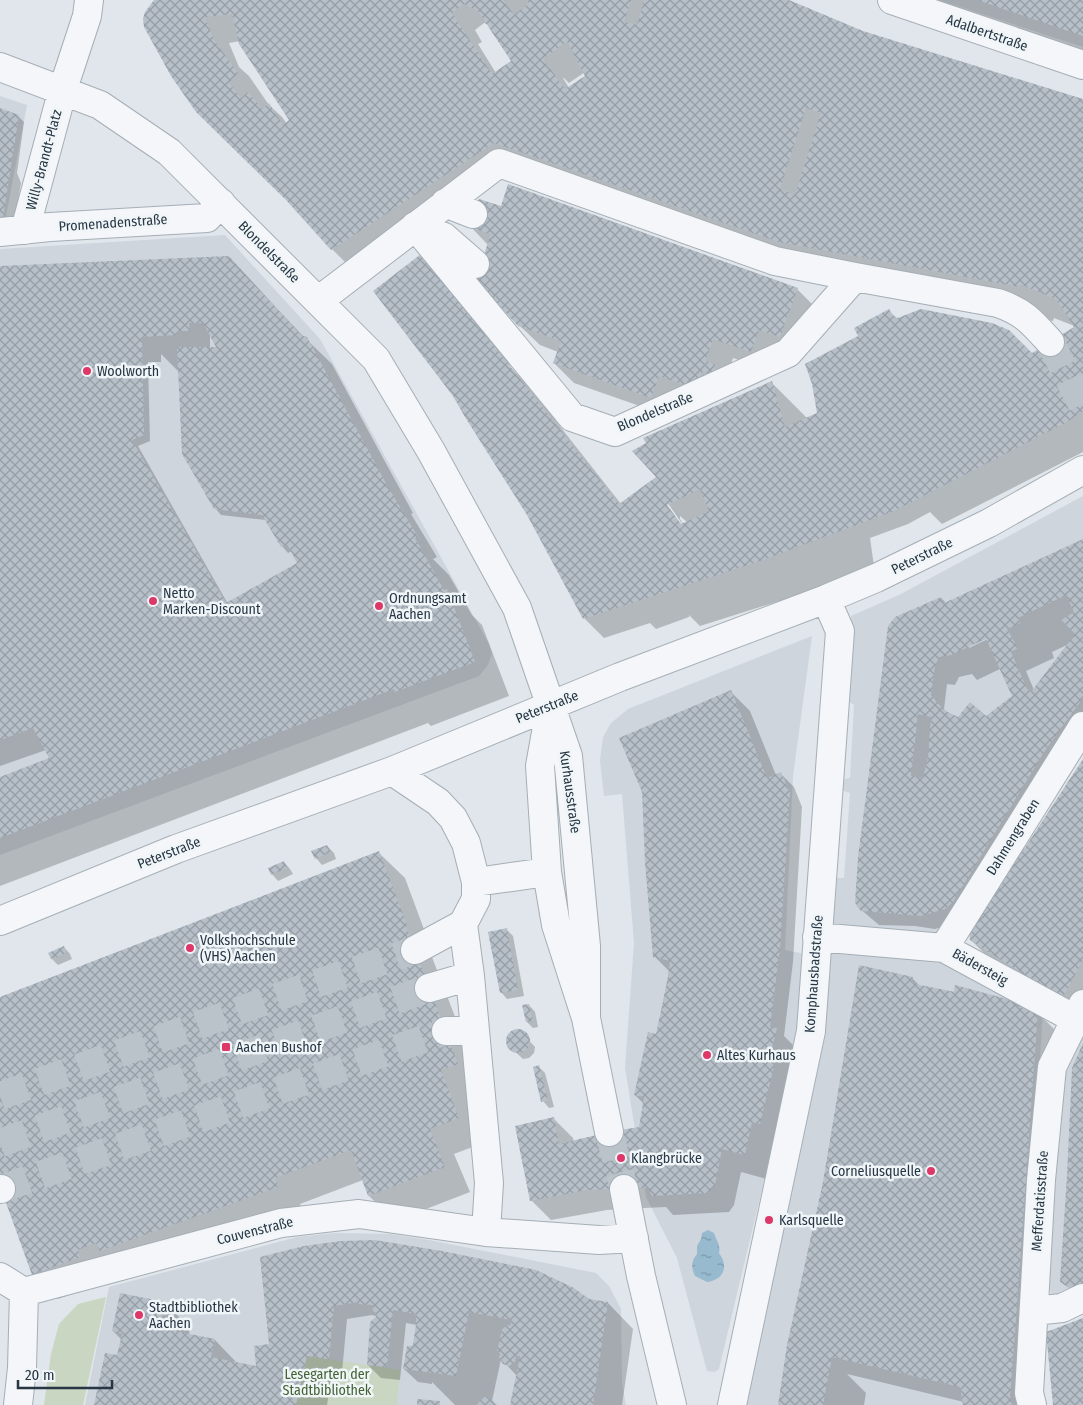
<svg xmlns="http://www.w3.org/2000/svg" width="1083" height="1405" viewBox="0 0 1083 1405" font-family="'Fira Sans Condensed',sans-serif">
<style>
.built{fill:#ced5dd}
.park{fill:#c9d6c1}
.water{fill:url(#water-ripples)}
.shadow{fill:#0003;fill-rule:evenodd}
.building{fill:url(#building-cross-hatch);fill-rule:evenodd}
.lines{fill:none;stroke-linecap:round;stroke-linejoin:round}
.minor-tunnel{stroke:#bbc3ca;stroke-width:28;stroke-dasharray:28 14;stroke-linecap:butt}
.minor-casing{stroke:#a5aeb6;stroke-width:30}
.minor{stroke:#f4f6f9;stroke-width:28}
.poi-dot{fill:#dd3868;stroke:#f0f5f8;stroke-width:2}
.labels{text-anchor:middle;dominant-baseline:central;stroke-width:5;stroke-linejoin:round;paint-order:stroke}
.street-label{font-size:14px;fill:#273644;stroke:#f0f5f8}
.poi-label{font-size:14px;fill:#273644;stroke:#f0f5f8;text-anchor:start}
.park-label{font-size:14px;fill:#426233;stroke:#f0f5f8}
</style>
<defs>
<pattern id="water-ripples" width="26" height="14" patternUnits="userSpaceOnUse" patternTransform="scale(1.25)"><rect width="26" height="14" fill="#98bacf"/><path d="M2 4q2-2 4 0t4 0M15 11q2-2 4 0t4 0" fill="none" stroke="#7c98aa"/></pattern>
<pattern id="building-cross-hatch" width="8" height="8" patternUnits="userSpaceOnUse" patternTransform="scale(1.25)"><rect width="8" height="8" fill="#b7c0c9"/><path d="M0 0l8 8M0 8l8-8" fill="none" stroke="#959da5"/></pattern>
</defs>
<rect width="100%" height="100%" fill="#e0e6eb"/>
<!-- built -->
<path class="built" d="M 939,0 L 1083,0 L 1083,47 Z
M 0,96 L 27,105 L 4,227 L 0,227 Z
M 225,235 L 320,339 L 489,644 L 492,653 L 488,665 L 479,676 L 0,855 L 0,249 Z
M 1083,496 L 1083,713 L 942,937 L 833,929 L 837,878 L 844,878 L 850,793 L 841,790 L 841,782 L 845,779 L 850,778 L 854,705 L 847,700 L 851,616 L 899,595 Z
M 812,636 L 793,776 L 785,950 L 805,954 L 799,1035 L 719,1369 L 715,1372 L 707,1371 L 677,1258 L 646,1197 L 625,1068 L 634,943 L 622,794 L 604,796 L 600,760 L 603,737 L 611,723 L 628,709 Z
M 829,952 L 940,957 L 1043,1008 L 1021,1386 L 1025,1405 L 745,1405 L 825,1030 Z
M 1083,1027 L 1083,1290 L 1052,1296 L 1048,1285 L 1062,1069 Z
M 335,1233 L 390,1234 L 424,1239 L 596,1273 L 609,1286 L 621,1309 L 622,1383 L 626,1405 L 85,1405 L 109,1287 L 297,1237 Z"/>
<!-- park -->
<path class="park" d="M 106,1297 L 83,1405 L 44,1405 L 51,1354 L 59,1324 L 78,1304 Z
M 307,1356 L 400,1370 L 397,1405 L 296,1405 Z"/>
<!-- water -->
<path class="water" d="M 708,1230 L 714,1233 C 716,1240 721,1245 719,1253 C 729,1266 724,1280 707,1282 L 695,1276 C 691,1268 691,1261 697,1254 L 697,1246 L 701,1239 L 702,1233 Z"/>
<!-- shadow -->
<path class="shadow" d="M 156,0 L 786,0 L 863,32 L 1083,100 L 1083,452 L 942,524 L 930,512 L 908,524 L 870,538 L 874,566 L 792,597 L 700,626 L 689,615 L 689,617 L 656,629 L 650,623 L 604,638 L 584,618 L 434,269 L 461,305 L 483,326 L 512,363 L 509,365 L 515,372 L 537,394 L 557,419 L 555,420 L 621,504 L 656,479 L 772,383 L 807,418 L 817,414 L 859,336 L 889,311 L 898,319 L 1032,355 L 1077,327 L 1054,318 L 1053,321 L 816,276 L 514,162 L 357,274 L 332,249 ZM 484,23 L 489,25 L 513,61 L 496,73 L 478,44 L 482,42 L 475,30 ZM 240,41 L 294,127 L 287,124 L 282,117 L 269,105 L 249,76 L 239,67 L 229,43 ZM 585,72 L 587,76 L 569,88 L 563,78 L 564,78 L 569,83 ZM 665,499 L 683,525 L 680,525 L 662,500 ZM 680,516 L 687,522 L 683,524 L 680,519 Z
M 927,0 L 1083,0 L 1083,52 Z
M 0,110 L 18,116 L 24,122 L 17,173 L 21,183 L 13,228 L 0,228 Z
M 470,226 L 797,289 L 817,309 L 771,371 L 733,358 L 726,378 L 671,417 L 574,383 L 554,363 L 558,352 L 540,345 L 519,325 L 484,257 L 488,245 Z
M 228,257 L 304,337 L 332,364 L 413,513 L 411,514 L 437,557 L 433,559 L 449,575 L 472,615 L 482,625 L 509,696 L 431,726 L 428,723 L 0,886 L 0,778 L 51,759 L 46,750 L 0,766 L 0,267 ZM 210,334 L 217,348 L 210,348 ZM 161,354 L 178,371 L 180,371 L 215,508 L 221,515 L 266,520 L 282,546 L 288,553 L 292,551 L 299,563 L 228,604 L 138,446 L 150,441 L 148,362 L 161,362 Z
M 1083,540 L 1083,730 L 1010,834 L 1025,849 L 1083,761 L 1083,998 L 1072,1009 L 985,954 L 971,940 L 990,902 L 981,893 L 947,926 L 935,929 L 915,926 L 879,925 L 859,908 L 941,598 L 946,603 ZM 991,635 L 992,637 L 969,648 L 969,645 ZM 1069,644 L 1034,690 L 1026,671 L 1054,658 L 1052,652 ZM 1000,669 L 1013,697 L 986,717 L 958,718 L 947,713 L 944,709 L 947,684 L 955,685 L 959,677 L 972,674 L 977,680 Z
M 730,691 L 750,711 L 776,775 L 781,774 L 794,787 L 802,807 L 793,962 L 784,1036 L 802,1054 L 770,1180 L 741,1172 L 734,1205 L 729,1212 L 673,1215 L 666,1207 L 644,1208 L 607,1210 L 551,1220 L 531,1200 L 553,1118 L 573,1138 L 574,1142 L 640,1128 L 644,1104 L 635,1095 L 657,1035 L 669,971 L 655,957 Z
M 327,846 L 334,853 L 336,859 L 322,865 L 316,858 Z
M 379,853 L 405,878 L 432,951 L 430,952 L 483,1089 L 466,1096 L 483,1143 L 454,1154 L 470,1192 L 395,1221 L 369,1196 L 363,1180 L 300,1204 L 303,1213 L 58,1299 L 33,1274 L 0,999 Z
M 284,862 L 290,869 L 293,874 L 278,881 L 272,874 Z
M 506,929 L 513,936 L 524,996 L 507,999 L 501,992 Z
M 64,947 L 70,954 L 72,959 L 58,965 L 52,959 Z
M 912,978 L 920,986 L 1017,1003 L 1023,1009 L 1037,1012 L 1057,1032 L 1030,1405 L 965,1405 L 964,1402 L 847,1374 L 866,1393 L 864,1405 L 779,1405 Z
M 529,1005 L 535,1012 L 538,1027 L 533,1028 L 527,1022 Z
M 515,1031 L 521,1032 L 535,1047 L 534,1053 L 529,1058 L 523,1059 L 508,1045 L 509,1036 Z
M 539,1067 L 545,1073 L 554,1107 L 549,1108 L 543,1101 Z
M 261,1258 L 608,1303 L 633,1329 L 622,1405 L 511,1405 L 518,1377 L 501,1359 L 492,1401 L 497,1405 L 455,1405 L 432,1382 L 432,1384 L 418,1382 L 404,1369 L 414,1345 L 417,1325 L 406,1323 L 400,1380 L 381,1378 L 368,1365 L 378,1317 L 372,1315 L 347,1319 L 342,1372 L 333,1370 L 327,1405 L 95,1405 L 118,1357 L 122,1340 L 113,1331 L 165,1303 L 190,1328 L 189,1335 L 215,1340 L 238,1364 L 258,1368 L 270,1345 Z"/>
<!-- building -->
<path class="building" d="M 154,0 L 503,0 L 514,15 L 529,3 L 527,0 L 631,0 L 624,22 L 637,25 L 644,0 L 789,0 L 863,31 L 1083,99 L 1083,411 L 1067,422 L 894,511 L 757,562 L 583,619 L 527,515 L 465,417 L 453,396 L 373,291 L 421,254 L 619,504 L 656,477 L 632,451 L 646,443 L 643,438 L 772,381 L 785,427 L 817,413 L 812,384 L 805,364 L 858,336 L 854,328 L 889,309 L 895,319 L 921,309 L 992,323 L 1009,330 L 1032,353 L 1074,327 L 1056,299 L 1020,284 L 1019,287 L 779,242 L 494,143 L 331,250 L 286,200 L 196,112 L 171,76 L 144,27 L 143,19 L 145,12 ZM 464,4 L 478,11 L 511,61 L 492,74 L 452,13 ZM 232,14 L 239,44 L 289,120 L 283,125 L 269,103 L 262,109 L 248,92 L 241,98 L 229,83 L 238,73 L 214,40 L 205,17 ZM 567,41 L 585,76 L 565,89 L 543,59 ZM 806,108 L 821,113 L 795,195 L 780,189 ZM 700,489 L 709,511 L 681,524 L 667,505 Z
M 977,0 L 1083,0 L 1083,36 L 983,2 Z
M 0,108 L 19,115 L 3,218 L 0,218 Z
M 508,184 L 798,288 L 780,337 L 759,330 L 751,352 L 713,339 L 704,367 L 707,362 L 711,362 L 715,365 L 715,371 L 711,374 L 702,372 L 700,378 L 685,385 L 659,376 L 651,398 L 553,363 L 561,341 L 518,326 L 467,271 L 483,257 L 491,234 L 469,227 L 479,199 L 501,206 Z
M 229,256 L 301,335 L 307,337 L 388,487 L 418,537 L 415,538 L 444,590 L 447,589 L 475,662 L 395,692 L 394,689 L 0,838 L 0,777 L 49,758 L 33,728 L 0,740 L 0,266 ZM 189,323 L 203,323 L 216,347 L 177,347 L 182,454 L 214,509 L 262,515 L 281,547 L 287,544 L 297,563 L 226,603 L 132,440 L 144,435 L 142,337 L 177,335 L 177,331 L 190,331 Z
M 1083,539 L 1083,698 L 1044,752 L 953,902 L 945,909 L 921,916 L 861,911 L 855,903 L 858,857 L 888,626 L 895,617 L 941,597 L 942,604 ZM 1066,595 L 1074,612 L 1061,620 L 1075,634 L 1031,692 L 1027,689 L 1011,652 L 1018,648 L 1007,629 L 1020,623 L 1018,618 ZM 986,639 L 1012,696 L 986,716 L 970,702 L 958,717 L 940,708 L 941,707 L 931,695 L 935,666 L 939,657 L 951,655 ZM 918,714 L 931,717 L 928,757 L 923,778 L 911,776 Z
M 731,690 L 767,778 L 781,772 L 790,792 L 780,948 L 770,1027 L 777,1028 L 769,1061 L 775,1062 L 760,1124 L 752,1122 L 745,1155 L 722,1149 L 715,1185 L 709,1193 L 652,1196 L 648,1188 L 624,1189 L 587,1190 L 530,1201 L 515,1126 L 554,1117 L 559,1144 L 609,1132 L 639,1127 L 644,1097 L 634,1095 L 648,1032 L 656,1034 L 668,978 L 670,961 L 653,957 L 645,863 L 642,792 L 619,738 Z
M 1083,759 L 1083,853 L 1081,856 L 1083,857 L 1083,960 L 1064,995 L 1058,997 L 970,940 L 969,933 Z
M 327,845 L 331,852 L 315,859 L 311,851 Z
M 379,851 L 407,925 L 406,926 L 458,1064 L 441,1070 L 459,1118 L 430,1129 L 445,1167 L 368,1196 L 351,1150 L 275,1178 L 278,1187 L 100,1251 L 96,1243 L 78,1250 L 80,1257 L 32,1275 L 0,1186 L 0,997 Z
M 284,861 L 287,868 L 271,875 L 268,868 Z
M 507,928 L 518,990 L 500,993 L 488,932 Z
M 64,946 L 67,953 L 51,959 L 48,953 Z
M 859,965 L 913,977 L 911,983 L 954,992 L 955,985 L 1018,1002 L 1016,1006 L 1038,1011 L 1013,1360 L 1010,1396 L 1012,1405 L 963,1405 L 960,1387 L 832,1357 L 823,1405 L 778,1405 L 787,1345 L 823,1182 Z
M 529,1004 L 533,1021 L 526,1022 L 522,1005 Z
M506 1041a12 12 0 1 1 24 0a12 12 0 1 1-24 0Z
M 1083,1043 L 1083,1284 L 1071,1289 L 1060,1282 L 1067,1175 L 1072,1068 Z
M 539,1065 L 548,1100 L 541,1102 L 533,1067 Z
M 375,1240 L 442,1251 L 536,1270 L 574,1288 L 589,1299 L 608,1302 L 593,1405 L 510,1405 L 520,1356 L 516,1356 L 515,1362 L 509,1366 L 503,1364 L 499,1358 L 500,1353 L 497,1352 L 502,1329 L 508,1325 L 510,1326 L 512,1320 L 469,1312 L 456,1376 L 403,1369 L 407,1346 L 411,1346 L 413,1345 L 416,1324 L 416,1314 L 393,1310 L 387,1367 L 367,1365 L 370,1322 L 376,1317 L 377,1314 L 373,1311 L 372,1305 L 359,1304 L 359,1302 L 334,1306 L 329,1359 L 307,1356 L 296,1405 L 94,1405 L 105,1353 L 117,1355 L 122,1334 L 112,1331 L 120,1293 L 165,1302 L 160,1328 L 215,1339 L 211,1357 L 256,1366 L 254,1346 L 269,1344 L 260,1257 L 304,1246 L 341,1241 Z
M 1083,1318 L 1083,1405 L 1053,1405 L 1046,1332 Z
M 487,1396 L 493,1400 L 495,1405 L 477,1405 L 481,1399 Z
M 417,1399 L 440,1401 L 440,1405 L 417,1405 Z"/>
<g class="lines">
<!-- minor-tunnel -->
<path class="minor-tunnel" d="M 1050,342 L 1083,406
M 0,1096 L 274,998 L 415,950
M 609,1132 L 624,1189
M 0,1143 L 429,988
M 1,1189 L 446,1031"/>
<!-- minor casing -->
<g class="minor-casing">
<path id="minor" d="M 892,0 L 1083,65
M 0,67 L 100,105 L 169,152 L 376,359 L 431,451 L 517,608 L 568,756 L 586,946 L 586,1018
M 445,203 L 473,214
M 415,226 L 572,417 L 615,432 L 788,353 L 855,277
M 25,230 L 63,89 L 87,16 L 89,0
M 0,232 L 50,227 L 207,218 L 221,203
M 430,232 L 444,237 L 475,264
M 318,301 L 499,163 L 775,261 L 855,277 L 998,303 C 1024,312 1032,322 1050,342
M 550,710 L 540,766 L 547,872 L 556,925 L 586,1018 L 609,1132
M 392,771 L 438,802 L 453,818 L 466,843 L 476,882 L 476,899 L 463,924 L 470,976 L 489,1183 L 486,1232
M 476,882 L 547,872
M 0,921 L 176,849 L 392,771 L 620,677 L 826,599 L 876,578 L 989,523 L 1083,470
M 817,937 L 944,948 L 1075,1019
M 944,948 L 1083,726
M 415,950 L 463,924
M 429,988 L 470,976
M 446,1031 L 475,1031
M 0,1189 L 1,1189
M 624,1189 L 641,1276 L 672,1405
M 0,1277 L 24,1292
M 24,1292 L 281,1223 L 359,1214 L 486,1232 L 599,1240 L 634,1238
M 1034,1311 L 1062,1308 L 1083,1298
M 18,1405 L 22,1368 L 24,1292
M 732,1405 L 811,1031 L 840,631 L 826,599
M 1032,1405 L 1029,1393 L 1041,1180 L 1052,1067 L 1083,1004"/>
</g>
<!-- minor -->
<use href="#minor" class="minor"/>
</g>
<!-- markers -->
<g class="poi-dot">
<circle cx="87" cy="371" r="5"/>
<circle cx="153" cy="601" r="5"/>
<circle cx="379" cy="606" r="5"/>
<circle cx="190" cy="948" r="5"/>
<rect x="221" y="1042" width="10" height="10" rx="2.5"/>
<circle cx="707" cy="1055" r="5"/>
<circle cx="621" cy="1158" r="5"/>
<circle cx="931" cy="1171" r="5"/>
<circle cx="769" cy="1220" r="5"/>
<circle cx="139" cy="1315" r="5"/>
</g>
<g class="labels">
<!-- street labels -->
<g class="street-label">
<text transform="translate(987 33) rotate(19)">Adalbertstraße</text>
<text transform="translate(44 160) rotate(-75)">Willy-Brandt-Platz</text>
<text transform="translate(113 223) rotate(-4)">Promenadenstraße</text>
<text transform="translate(269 252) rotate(45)">Blondelstraße</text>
<text transform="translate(655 412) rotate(-23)">Blondelstraße</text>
<text transform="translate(922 556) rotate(-26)">Peterstraße</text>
<text transform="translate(547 707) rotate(-22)">Peterstraße</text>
<text transform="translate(570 792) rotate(82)">Kurhausstraße</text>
<text transform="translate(1013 837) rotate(-58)">Dahmengraben</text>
<text transform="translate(169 853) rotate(-21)">Peterstraße</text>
<text transform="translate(980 967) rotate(29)">Bädersteig</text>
<text transform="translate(814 974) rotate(-86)">Komphausbadstraße</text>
<text transform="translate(1040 1201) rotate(-86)">Mefferdatisstraße</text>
<text transform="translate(255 1231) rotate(-14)">Couvenstraße</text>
</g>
<!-- poi labels -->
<g class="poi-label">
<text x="97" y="371">Woolworth</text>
<text x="163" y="593">Netto<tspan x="163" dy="16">Marken-Discount</tspan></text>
<text x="389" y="598">Ordnungsamt<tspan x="389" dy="16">Aachen</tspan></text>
<text x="200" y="940">Volkshochschule<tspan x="200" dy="16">(VHS) Aachen</tspan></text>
<text x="236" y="1047">Aachen Bushof</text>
<text x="717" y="1055">Altes Kurhaus</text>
<text x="631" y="1158">Klangbrücke</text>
<text x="921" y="1171" text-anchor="end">Corneliusquelle</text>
<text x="779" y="1220">Karlsquelle</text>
<text x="149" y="1307">Stadtbibliothek<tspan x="149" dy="16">Aachen</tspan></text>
</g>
<!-- park labels -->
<g class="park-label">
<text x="327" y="1374">Lesegarten der<tspan x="327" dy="16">Stadtbibliothek</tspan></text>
</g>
</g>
<!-- scale -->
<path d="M18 1380v8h94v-8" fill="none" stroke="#273644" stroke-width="2.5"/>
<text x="25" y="1380" font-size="15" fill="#273644" stroke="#f0f5f8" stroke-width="4" paint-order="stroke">20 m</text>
</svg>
